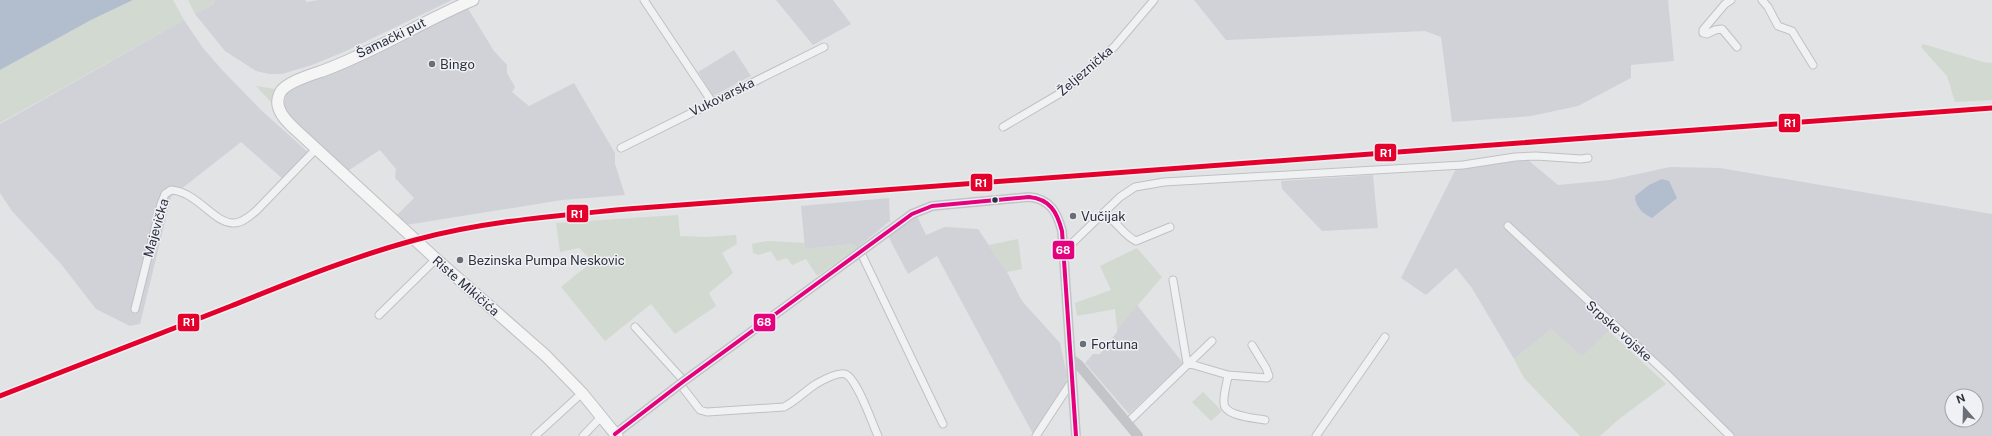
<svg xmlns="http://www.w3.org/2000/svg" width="1992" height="436" viewBox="0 0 1992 436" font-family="'Public Sans',sans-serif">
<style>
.built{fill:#d0d2d8;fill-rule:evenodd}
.green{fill:#d1d9d1}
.water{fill:#b2bdcd}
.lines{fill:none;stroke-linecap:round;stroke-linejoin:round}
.street-casing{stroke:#bfc1c3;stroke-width:9}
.primary-casing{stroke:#bec0c2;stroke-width:13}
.street{stroke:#f0f1f3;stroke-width:7}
.secondary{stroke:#c2c4c8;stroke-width:10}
.primary{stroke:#f5f5f6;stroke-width:11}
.bus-1-casing{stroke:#eff1f5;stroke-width:7}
.bus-1{stroke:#e5007d;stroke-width:4}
.rail-1-casing{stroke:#eff1f5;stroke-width:8}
.rail-1{stroke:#e4002b;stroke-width:5}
.poi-dot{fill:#6a6e77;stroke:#eff1f5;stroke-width:1.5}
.bus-dot{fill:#2a2f3c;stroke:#eff1f5;stroke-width:1.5}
.labels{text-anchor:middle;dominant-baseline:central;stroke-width:3;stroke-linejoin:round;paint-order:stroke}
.street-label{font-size:13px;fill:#2a2f3c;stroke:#eff1f5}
.poi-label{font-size:13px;fill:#2a2f3c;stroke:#eff1f5;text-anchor:start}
.line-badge{stroke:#eff1f5;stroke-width:1.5}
.badge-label{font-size:11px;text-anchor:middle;font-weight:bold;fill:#fff}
</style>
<rect width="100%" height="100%" fill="#e1e3e5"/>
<!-- built -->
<path class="built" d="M 215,0 L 305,0 L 307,2 L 318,0 L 452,0 L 346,51 L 312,65 L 282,74 L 269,74 L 256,71 L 225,51 L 195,14 L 214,4 Z
M 776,0 L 833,0 L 851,24 L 813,45 Z
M 1194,0 L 1668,0 L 1674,61 L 1631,65 L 1631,78 L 1578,106 L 1531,116 L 1452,122 L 1441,37 L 1425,31 L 1226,40 Z
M 467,7 L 494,51 L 507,65 L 507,73 L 515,87 L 512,92 L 529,106 L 574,83 L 615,153 L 615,164 L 625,195 L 562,200 L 406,225 L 396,216 L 414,198 L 395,178 L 396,169 L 380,150 L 346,172 L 287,115 L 284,103 L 287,91 Z
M 184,20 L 203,48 L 223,71 L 261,110 L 309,153 L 284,180 L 241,142 L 171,197 L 140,324 L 130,326 L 96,309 L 61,264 L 12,211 L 0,193 L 0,124 Z
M 734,50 L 751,76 L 713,96 L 698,72 Z
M 1528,160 L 1558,185 L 1610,180 L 1670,167 L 1720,168 L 1992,214 L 1992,436 L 1734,436 L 1617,323 L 1582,357 L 1551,329 L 1514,359 L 1472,288 L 1456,268 L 1426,295 L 1401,278 L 1456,169 ZM 1952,396 L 1976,396 L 1976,420 L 1952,420 Z
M 1373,175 L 1378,228 L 1322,231 L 1282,189 L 1281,181 Z
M 889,198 L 890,221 L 857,248 L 853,244 L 805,249 L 801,206 Z
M 917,216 L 926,235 L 945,227 L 978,229 L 1007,272 L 1022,301 L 1060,343 L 1067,375 L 1066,383 L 1033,434 L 937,256 L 908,274 L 888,236 Z
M 1137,305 L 1183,363 L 1129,414 L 1085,363 L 1093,354 L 1100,354 L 1117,332 L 1117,329 Z"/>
<!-- green -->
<path class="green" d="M 133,0 L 173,0 L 184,20 L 0,123 L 0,70 L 91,20 Z
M 188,0 L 215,0 L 214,4 L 195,14 Z
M 1923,44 L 1983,62 L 1992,63 L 1992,100 L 1955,102 L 1947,76 L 1921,47 Z
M 256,86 L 275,89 L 271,102 Z
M 678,215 L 680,236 L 706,237 L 736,235 L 737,244 L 722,253 L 733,273 L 709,293 L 716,306 L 675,334 L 651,304 L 605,341 L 561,287 L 593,261 L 579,248 L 560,252 L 556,223 Z
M 1018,239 L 1022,269 L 1007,272 L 989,245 Z
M 767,241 L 805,243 L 805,249 L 853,244 L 857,248 L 817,276 L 806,259 L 792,265 L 787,258 L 777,261 L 771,251 L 759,255 L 753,253 L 752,244 Z
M 1137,248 L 1162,277 L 1117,329 L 1115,309 L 1077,316 L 1075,303 L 1111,290 L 1100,266 Z
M 1551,329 L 1582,356 L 1609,331 L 1666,384 L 1619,419 L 1600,436 L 1580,436 L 1524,378 L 1514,359 Z
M 1203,392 L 1222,411 L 1211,421 L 1192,402 Z"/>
<!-- water -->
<path class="water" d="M 0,0 L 133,0 L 91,20 L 0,70 Z
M 1662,179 L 1669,181 L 1677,198 L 1652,218 C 1643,214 1635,206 1635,196 L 1649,185 Z"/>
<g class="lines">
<!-- street casing -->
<g class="street-casing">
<path id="street" d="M 644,0 L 712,102
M 1731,0 L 1725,4 L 1703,30 L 1703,33 L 1707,34 L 1715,30 L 1722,29 L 1737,47
M 1762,0 L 1768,7 L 1778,26 L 1792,31 L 1813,65
M 1003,127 L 1064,91 L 1114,47 L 1154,0
M 621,148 L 824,47
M 1103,213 C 1116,220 1124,236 1136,241 L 1170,227
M 1508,226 L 1667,374 L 1730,436
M 1064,251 L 1120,197 L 1135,187 L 1164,182 L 1463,165 L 1515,157 L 1536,156 L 1581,159 L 1588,158
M 861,253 L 943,424
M 1173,280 L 1187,363 L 1228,375 L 1267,378 L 1269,376 L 1266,368 L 1252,345
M 135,309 L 161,204 L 165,194 L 171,190 C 198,192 214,224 234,223 C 242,223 250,216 256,211 L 316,149
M 379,315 L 436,259
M 635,327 L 684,381
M 1228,375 C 1227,384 1223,395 1224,403 C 1224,416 1254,418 1265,420
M 680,384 L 700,410 L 707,412 L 784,407 C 796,401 805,391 816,384 C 823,380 838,372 845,374 C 857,378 872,423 878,436
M 1127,423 L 1212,341
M 535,436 L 582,393
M 583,436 L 602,416
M 1036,436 L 1072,381
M 1316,436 L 1385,337"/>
</g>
<!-- primary casing -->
<g class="primary-casing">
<path id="primary" d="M 473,0 C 423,21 376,51 325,70 C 314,74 285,82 280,93 C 272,108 287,122 297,131 L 436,259 L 546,356 L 582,393 L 617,436"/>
</g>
<!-- street -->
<use href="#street" class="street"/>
<!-- secondary -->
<path class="secondary" d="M 1071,359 L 1078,364 L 1138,436
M 615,434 L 684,381 L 912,214 L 932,206 L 1029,197 C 1050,199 1057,212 1062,231 L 1076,436"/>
<!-- primary -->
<use href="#primary" class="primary"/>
<!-- bus-1 casing -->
<g class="bus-1-casing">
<path id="bus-1" d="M 615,434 L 684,381 L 912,214 L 932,206 L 1029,197 C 1050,199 1057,212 1062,231 L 1076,436"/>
</g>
<!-- bus-1 -->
<use href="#bus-1" class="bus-1"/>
<!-- rail-1 casing -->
<g class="rail-1-casing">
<path id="rail-1" d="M 0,396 C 77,366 154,336 231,306 C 291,282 352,257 415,240 C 484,221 556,216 627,209 L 1992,108"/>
</g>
<!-- rail-1 -->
<use href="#rail-1" class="rail-1"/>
</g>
<!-- markers -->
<g class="poi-dot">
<circle cx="432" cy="64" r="4"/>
<circle cx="1073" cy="216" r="4"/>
<circle cx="460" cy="260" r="4"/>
<circle cx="1083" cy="344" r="4"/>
</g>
<circle class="bus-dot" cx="995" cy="200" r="3.5"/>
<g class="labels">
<!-- street labels -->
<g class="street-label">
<text transform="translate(391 38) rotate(-26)">Šamački put</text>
<text transform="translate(1085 71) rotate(-41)">Željeznička</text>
<text transform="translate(722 97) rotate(-26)">Vukovarska</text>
<text transform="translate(156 228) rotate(-74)">Majevička</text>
<text transform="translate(466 286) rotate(41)">Riste Mikičića</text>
<text transform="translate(1619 331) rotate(42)">Srpske vojske</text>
</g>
<!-- poi labels -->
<g class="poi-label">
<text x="440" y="64">Bingo</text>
<text x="1081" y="216">Vučijak</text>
<text x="468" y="260">Bezinska Pumpa Neskovic</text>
<text x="1091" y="344">Fortuna</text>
</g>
</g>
<g class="line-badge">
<rect x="1778" y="113" width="23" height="20" rx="4" fill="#e4002b"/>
<rect x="1374" y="143" width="23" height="19" rx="4" fill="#e4002b"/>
<rect x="970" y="173" width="23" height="19" rx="4" fill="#e4002b"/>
<rect x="566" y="204" width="23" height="19" rx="4" fill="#e4002b"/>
<rect x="1052" y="240" width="23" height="20" rx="4" fill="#e5007d"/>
<rect x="753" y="313" width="23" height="19" rx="4" fill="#e5007d"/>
<rect x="177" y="313" width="23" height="19" rx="4" fill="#e4002b"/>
</g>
<g class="badge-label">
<text x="1790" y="127">R1</text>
<text x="1386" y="157">R1</text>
<text x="981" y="187">R1</text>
<text x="577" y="218">R1</text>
<text x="1063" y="254">68</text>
<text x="764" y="326">68</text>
<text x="189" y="326">R1</text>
</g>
<!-- north arrow -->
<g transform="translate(1964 408) rotate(340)"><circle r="19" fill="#eff1f5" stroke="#a0a3ab"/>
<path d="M0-3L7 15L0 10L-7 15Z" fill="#6a6e77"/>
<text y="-6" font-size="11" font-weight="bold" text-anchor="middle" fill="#2a2f3c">N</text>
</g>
</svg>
